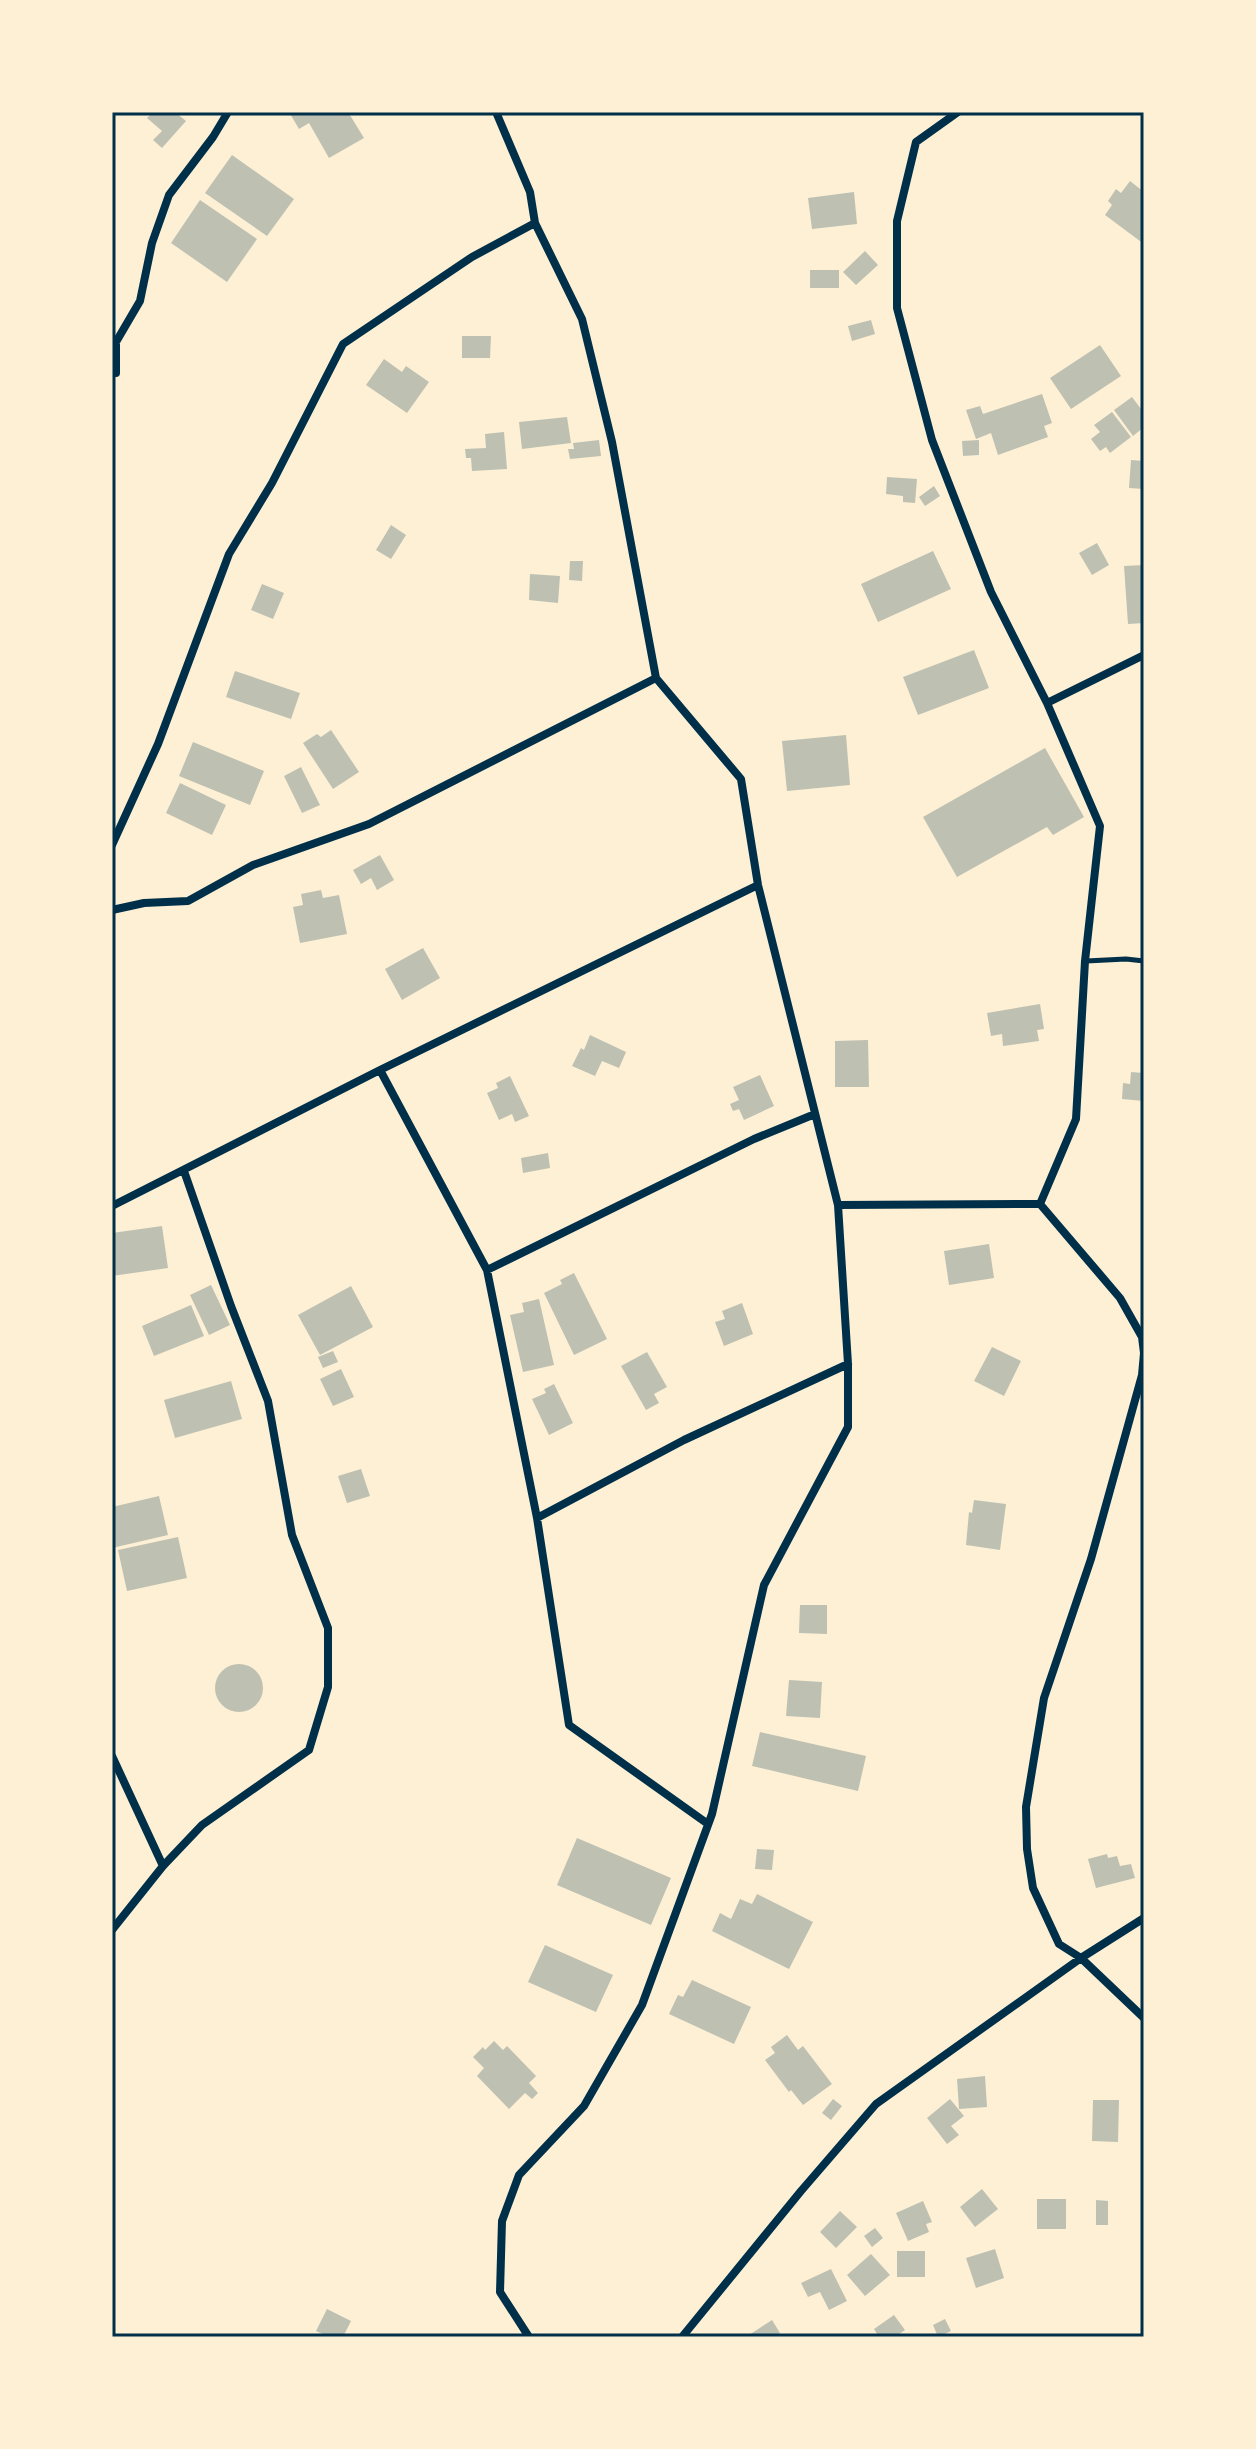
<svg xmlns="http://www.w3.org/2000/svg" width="1256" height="2449" viewBox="0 0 1256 2449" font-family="Inter,sans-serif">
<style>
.building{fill:#bec0b2}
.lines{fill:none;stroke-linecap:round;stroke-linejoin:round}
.service{stroke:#003049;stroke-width:5}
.minor{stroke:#003049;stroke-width:8}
.neatline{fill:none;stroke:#003049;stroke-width:3}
</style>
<rect width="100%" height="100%" fill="#fdf0d5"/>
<!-- building -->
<path class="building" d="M 153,112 L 175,112 L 186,121 L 162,148 L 153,140 L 162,131 L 147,118 Z
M 289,112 L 348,112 L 364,138 L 329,158 L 309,123 L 299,129 Z
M 232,155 L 294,199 L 267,236 L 205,193 Z
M 1130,181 L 1144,192 L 1144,244 L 1105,215 L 1112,205 L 1108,201 L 1116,189 L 1121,193 Z
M 854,192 L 857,224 L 812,229 L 808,198 Z
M 200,200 L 257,239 L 227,282 L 171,243 Z
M 865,251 L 878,265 L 856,285 L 843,272 Z
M 810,270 L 839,270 L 839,288 L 810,288 Z
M 871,320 L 875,334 L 852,341 L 848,326 Z
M 462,336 L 491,336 L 490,358 L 462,358 Z
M 1100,345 L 1121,376 L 1071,409 L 1050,378 Z
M 384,359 L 402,372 L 406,366 L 429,382 L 407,413 L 366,385 Z
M 1042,394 L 1052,423 L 1044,426 L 1048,437 L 998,455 L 991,433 L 976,439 L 966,410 L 980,406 L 983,414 Z
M 1132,397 L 1144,413 L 1144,427 L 1133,436 L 1114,410 Z
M 1112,412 L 1131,437 L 1110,453 L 1106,447 L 1100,451 L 1091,439 L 1100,432 L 1094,425 Z
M 567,417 L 571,443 L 522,449 L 519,422 Z
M 504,432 L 507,469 L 472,471 L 471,458 L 466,458 L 465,449 L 486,448 L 485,434 Z
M 599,440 L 601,456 L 570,459 L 568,449 L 574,449 L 573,443 Z
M 979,440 L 979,455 L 963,456 L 962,441 Z
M 1131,460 L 1144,461 L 1144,489 L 1129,488 Z
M 887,477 L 917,479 L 915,503 L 903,502 L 903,496 L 886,494 Z
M 934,486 L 940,496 L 925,506 L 919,497 Z
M 391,525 L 406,535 L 391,559 L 376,550 Z
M 1097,543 L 1109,565 L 1092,575 L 1079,553 Z
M 933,551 L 951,589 L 878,622 L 861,584 Z
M 570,561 L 583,561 L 582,581 L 569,580 Z
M 1144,565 L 1144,623 L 1128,624 L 1124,566 Z
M 530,574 L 560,576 L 558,603 L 529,600 Z
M 262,584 L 284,593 L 273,619 L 251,610 Z
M 974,650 L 989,688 L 918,715 L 903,677 Z
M 235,671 L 300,693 L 291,719 L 226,697 Z
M 331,730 L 359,772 L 333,789 L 303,743 L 317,734 L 321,737 Z
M 846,735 L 850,785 L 787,791 L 782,741 Z
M 193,742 L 264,771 L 250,805 L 179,776 Z
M 1045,748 L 1084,817 L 1053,835 L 1047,827 L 957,877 L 923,817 Z
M 301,767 L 320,805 L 302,813 L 284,776 Z
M 180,783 L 226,805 L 212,835 L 166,813 Z
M 380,855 L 394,880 L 377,890 L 371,878 L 361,884 L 353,870 Z
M 321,890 L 323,898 L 339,895 L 347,934 L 300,943 L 293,907 L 303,905 L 301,894 Z
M 423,948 L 440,978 L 402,1000 L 385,969 Z
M 1040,1004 L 1044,1029 L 1037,1030 L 1039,1041 L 1003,1046 L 1002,1034 L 991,1036 L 987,1013 Z
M 590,1035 L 626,1052 L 619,1068 L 602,1061 L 595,1076 L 572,1066 L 581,1048 L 584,1050 Z
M 868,1040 L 869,1087 L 835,1087 L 835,1041 Z
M 1131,1072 L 1144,1073 L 1144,1101 L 1122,1099 L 1123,1083 L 1130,1084 Z
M 760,1075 L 774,1106 L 744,1120 L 739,1109 L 733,1111 L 730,1104 L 739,1100 L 733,1087 Z
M 510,1076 L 529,1116 L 515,1122 L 512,1114 L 499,1120 L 487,1093 L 498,1088 L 496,1083 Z
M 548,1153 L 550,1168 L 523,1173 L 521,1158 Z
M 162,1226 L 168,1268 L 112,1276 L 112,1233 Z
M 989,1244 L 994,1278 L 949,1285 L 944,1251 Z
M 574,1273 L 607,1339 L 574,1355 L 544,1293 L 562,1284 L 560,1280 Z
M 211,1285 L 230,1325 L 209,1335 L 190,1295 Z
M 351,1286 L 373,1327 L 320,1355 L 298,1315 Z
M 539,1299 L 554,1365 L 523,1372 L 510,1315 L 524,1312 L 522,1303 Z
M 742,1303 L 753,1334 L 724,1346 L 715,1322 L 725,1319 L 722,1311 Z
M 191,1305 L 204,1336 L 154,1356 L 142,1326 Z
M 992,1347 L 1021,1361 L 1004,1396 L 974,1381 Z
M 333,1351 L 338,1362 L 323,1368 L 318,1357 Z
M 647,1352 L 667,1387 L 654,1394 L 659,1403 L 646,1410 L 621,1366 Z
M 341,1369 L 354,1397 L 333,1406 L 320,1379 Z
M 231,1381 L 242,1419 L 175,1438 L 164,1400 Z
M 554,1384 L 573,1423 L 549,1435 L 532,1399 L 546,1393 L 544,1389 Z
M 361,1469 L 370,1496 L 347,1503 L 338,1476 Z
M 159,1496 L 168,1535 L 112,1548 L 112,1507 Z
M 974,1500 L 1006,1504 L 1000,1550 L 966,1545 L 969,1512 L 972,1513 Z
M 178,1537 L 187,1578 L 127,1591 L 118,1550 Z
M 800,1605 L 827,1605 L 827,1634 L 799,1633 Z
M215 1688a24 24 0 1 1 48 0a24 24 0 1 1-48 0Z
M 789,1680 L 822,1682 L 820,1718 L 786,1716 Z
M 760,1732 L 866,1756 L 858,1791 L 752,1766 Z
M 577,1838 L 671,1878 L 651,1925 L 557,1885 Z
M 757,1849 L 774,1850 L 772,1870 L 755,1869 Z
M 1107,1854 L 1108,1858 L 1117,1856 L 1120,1866 L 1131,1864 L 1135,1878 L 1096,1888 L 1088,1859 Z
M 757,1894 L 813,1922 L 789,1969 L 712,1931 L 720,1913 L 731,1919 L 740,1899 L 752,1904 Z
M 545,1945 L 613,1975 L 596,2012 L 528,1982 Z
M 692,1980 L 751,2007 L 734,2044 L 669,2014 L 678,1995 L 683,1997 Z
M 787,2035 L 798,2050 L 803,2046 L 832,2084 L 803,2105 L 791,2090 L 789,2092 L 765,2060 L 775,2053 L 771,2047 Z
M 494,2041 L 503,2050 L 507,2046 L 536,2076 L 529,2083 L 538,2093 L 532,2099 L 525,2093 L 509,2109 L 477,2076 L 484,2068 L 473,2057 L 483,2047 L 485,2050 Z
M 985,2076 L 987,2107 L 959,2109 L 957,2079 Z
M 833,2099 L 842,2106 L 831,2120 L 822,2113 Z
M 950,2099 L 964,2116 L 951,2126 L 959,2135 L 947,2144 L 927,2118 Z
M 1093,2100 L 1119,2100 L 1118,2142 L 1092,2141 Z
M 982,2189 L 998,2209 L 975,2227 L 960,2207 Z
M 1037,2199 L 1066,2199 L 1066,2229 L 1037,2229 Z
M 1096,2200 L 1108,2201 L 1108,2225 L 1096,2225 Z
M 923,2201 L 932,2222 L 926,2224 L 929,2232 L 908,2241 L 896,2213 Z
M 840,2211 L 857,2227 L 836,2248 L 820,2232 Z
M 875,2228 L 883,2238 L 872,2247 L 864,2236 Z
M 995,2249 L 1004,2278 L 976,2288 L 966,2258 Z
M 897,2251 L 925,2251 L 925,2277 L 897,2277 Z
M 871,2254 L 890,2275 L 865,2296 L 847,2275 Z
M 831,2269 L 847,2301 L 829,2310 L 820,2292 L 808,2297 L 801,2283 Z
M 327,2309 L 351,2321 L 343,2337 L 329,2337 L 316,2331 Z
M 894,2315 L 905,2330 L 895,2337 L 879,2337 L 874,2329 Z
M 945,2319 L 951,2331 L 938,2337 L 933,2325 Z
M 772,2320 L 780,2333 L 774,2337 L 746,2337 Z"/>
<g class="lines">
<!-- service -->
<path class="service" d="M 1086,961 L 1126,959 L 1144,961"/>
<!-- minor -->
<path class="minor" d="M 496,112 L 530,192 L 535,223 L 582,319 L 612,442 L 656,678 L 741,779 L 758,885 L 838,1205 L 1040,1204 L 1120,1298 L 1142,1337 L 1144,1353 L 1142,1375 L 1091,1559 L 1044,1698 L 1026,1807 L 1027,1849 L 1033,1888 L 1059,1944 L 1081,1958 L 1144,2018
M 958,112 L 916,142 L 897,221 L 897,308 L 932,440 L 991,592 L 1047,703
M 116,373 L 116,342 L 140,301 L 152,243 L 169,195 L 213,137 L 228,112
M 112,845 L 158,744 L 229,554 L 272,483 L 343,344 L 472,257 L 535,223
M 112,910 L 144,903 L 188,901 L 253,865 L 369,824 L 656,678
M 380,1070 L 487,1270 L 537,1518 L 569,1725 L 708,1824
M 1040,1204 L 1076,1119 L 1085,961 L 1100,826 L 1047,703 L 1144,655
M 112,1206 L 380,1070 L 758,885
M 487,1270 L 754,1139 L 815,1114
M 537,1518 L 684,1440 L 848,1364
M 112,1756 L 163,1866
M 112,1930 L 163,1866 L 202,1825 L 309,1750 L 328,1687 L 328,1628 L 292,1535 L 268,1401 L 231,1306 L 184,1171
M 529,2337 L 500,2292 L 502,2221 L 519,2175 L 584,2106 L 642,2005 L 712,1814 L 764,1585 L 848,1427 L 848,1364 L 838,1205
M 682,2337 L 801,2191 L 876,2104 L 1081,1958 L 1144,1918"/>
</g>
<!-- border -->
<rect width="1256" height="2449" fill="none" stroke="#fdf0d5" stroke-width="228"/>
<rect x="114" y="114" width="1028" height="2221" class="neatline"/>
</svg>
